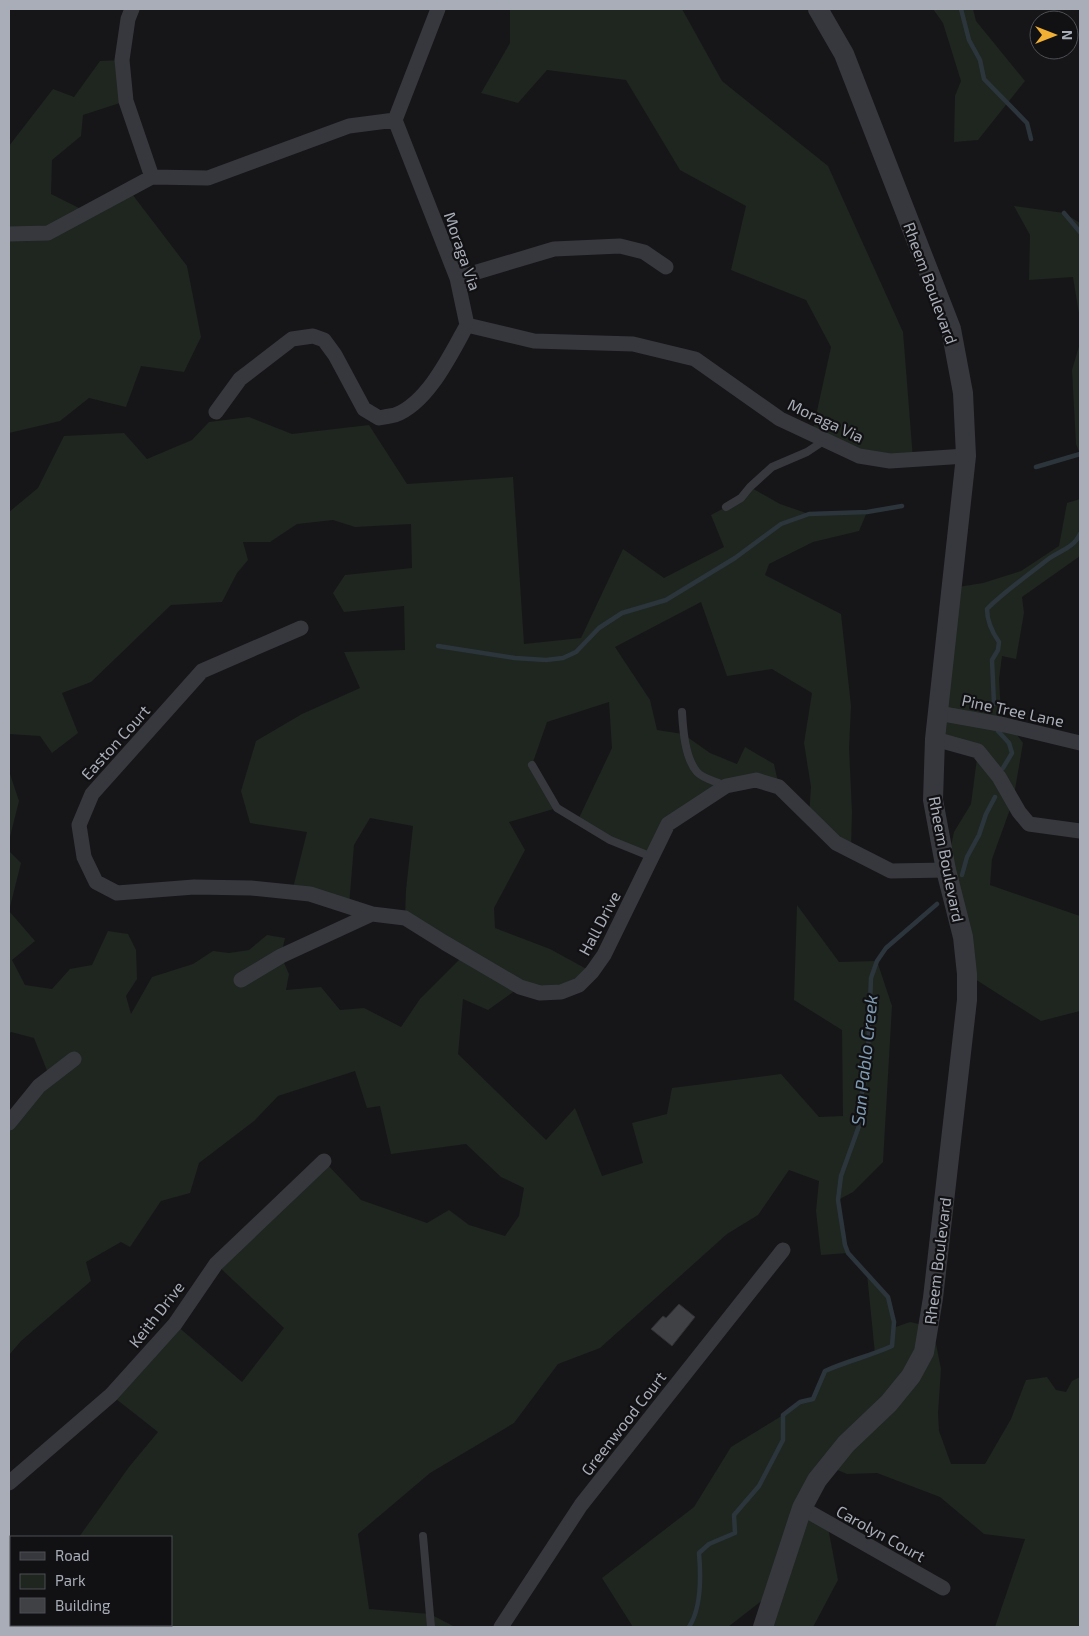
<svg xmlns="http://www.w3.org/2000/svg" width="1089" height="1636" viewBox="0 0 1089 1636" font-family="'Exo 2',sans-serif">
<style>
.green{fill:#1e261f}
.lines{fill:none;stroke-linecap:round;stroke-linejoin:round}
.stream{stroke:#2c353c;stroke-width:4.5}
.building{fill:#404145;stroke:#303034}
.service{stroke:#37383d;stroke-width:8}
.minor{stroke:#37383d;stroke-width:15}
.tertiary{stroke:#37383d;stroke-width:20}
.labels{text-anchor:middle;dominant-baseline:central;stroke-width:4.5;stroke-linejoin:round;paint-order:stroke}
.street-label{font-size:16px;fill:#a8adb8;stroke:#111113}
.water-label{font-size:18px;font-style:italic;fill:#7f9bb3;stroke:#111113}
</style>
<rect width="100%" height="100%" fill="#161618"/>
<!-- green -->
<path class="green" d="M 510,9 L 682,9 L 722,81 L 828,166 L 903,332 L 913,459 L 890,461 L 812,434 L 831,347 L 806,300 L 731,270 L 746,206 L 680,170 L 626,80 L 547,70 L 518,103 L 481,93 L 510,43 Z
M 933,9 L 973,9 L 976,21 L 1025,81 L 978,140 L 954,142 L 955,96 L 961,81 L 943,23 Z
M 122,60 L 126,101 L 83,115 L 81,136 L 52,160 L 51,194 L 87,212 L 129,190 L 187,266 L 201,337 L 184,372 L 141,366 L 126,407 L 89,398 L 60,421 L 9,433 L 9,146 L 53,89 L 74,97 L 100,61 Z
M 1014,206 L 1064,213 L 1080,223 L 1080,320 L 1073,277 L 1029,280 L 1030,235 Z
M 1080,343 L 1080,454 L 1076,444 L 1072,370 Z
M 249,417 L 292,434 L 369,425 L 407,484 L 513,477 L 524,644 L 581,638 L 623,549 L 664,578 L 724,547 L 711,515 L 726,507 L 750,487 L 780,504 L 809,514 L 867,512 L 859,531 L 813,542 L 769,564 L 765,575 L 841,614 L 851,706 L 849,748 L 852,812 L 851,850 L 809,817 L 811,787 L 804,743 L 812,693 L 772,669 L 727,676 L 701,602 L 615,647 L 650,700 L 657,730 L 683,734 L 710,753 L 737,764 L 745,747 L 774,764 L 779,787 L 726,786 L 668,824 L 652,857 L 578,820 L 612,748 L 609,702 L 547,722 L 532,765 L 557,808 L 509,822 L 525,850 L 494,908 L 495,928 L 550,949 L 592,972 L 579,985 L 520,987 L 488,1010 L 463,999 L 458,1054 L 546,1140 L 575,1108 L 602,1176 L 643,1163 L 632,1123 L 667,1114 L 672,1088 L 781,1074 L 819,1117 L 843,1116 L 842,1030 L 794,1000 L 797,905 L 839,962 L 877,961 L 892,1006 L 883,1162 L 853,1192 L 838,1200 L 848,1253 L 821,1255 L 816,1211 L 819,1181 L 789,1170 L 758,1215 L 727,1234 L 600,1348 L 558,1364 L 514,1423 L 430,1473 L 358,1534 L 369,1609 L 430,1614 L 455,1627 L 50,1627 L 49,1625 L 171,1625 L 171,1537 L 79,1537 L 129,1467 L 158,1432 L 111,1395 L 175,1324 L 242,1382 L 284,1328 L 216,1264 L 324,1161 L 361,1200 L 427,1223 L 449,1210 L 469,1225 L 505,1236 L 519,1216 L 524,1188 L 501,1177 L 466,1144 L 391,1154 L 380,1106 L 367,1108 L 355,1071 L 278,1096 L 254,1121 L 199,1163 L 190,1193 L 161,1201 L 130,1247 L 121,1242 L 86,1262 L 91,1281 L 21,1341 L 9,1355 L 9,1123 L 50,1078 L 34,1038 L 11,1032 L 9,1034 L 9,851 L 21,863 L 9,911 L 35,941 L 12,960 L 25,985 L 52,989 L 70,969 L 92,965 L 108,931 L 128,934 L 136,950 L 137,979 L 126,996 L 131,1014 L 152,977 L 193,964 L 213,951 L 229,953 L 249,950 L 267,935 L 285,938 L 281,956 L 289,974 L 286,990 L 321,987 L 340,1010 L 364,1008 L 401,1027 L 420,999 L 464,955 L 405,918 L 406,890 L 413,826 L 370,818 L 354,845 L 349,906 L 292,892 L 307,832 L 250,823 L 241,791 L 256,741 L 302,714 L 360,688 L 344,652 L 405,650 L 404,606 L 344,612 L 333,593 L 345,575 L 412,568 L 411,524 L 355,527 L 333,520 L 297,524 L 270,542 L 243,542 L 248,560 L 237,573 L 222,602 L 171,605 L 91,682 L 62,693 L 78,733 L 52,753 L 40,736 L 9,734 L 9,512 L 38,488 L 64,436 L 124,433 L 147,459 L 192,440 L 209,422 Z
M 1080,499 L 1080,556 L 1022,597 L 1024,613 L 1016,659 L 1002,656 L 999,679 L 1001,713 L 1023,743 L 1013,801 L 992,859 L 990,885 L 1080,916 L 1080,1011 L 1041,1021 L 967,974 L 946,870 L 954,832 L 971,804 L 978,751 L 935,739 L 952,588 L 983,583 L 1021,571 L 1059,546 L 1067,503 Z
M 9,771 L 19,801 L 9,841 Z
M 867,1274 L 888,1297 L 893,1328 L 910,1322 L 919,1324 L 936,1344 L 941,1369 L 938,1413 L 939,1431 L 951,1464 L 985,1464 L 1011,1419 L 1026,1380 L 1047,1377 L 1056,1390 L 1066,1392 L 1072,1381 L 1080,1377 L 1080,1627 L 995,1627 L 1025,1539 L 984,1534 L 940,1497 L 877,1473 L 847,1474 L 828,1466 L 803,1508 L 827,1522 L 838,1580 L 813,1627 L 763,1627 L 773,1592 L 728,1627 L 633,1627 L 602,1578 L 694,1507 L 731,1447 L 783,1415 L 800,1402 L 813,1399 L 825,1371 L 845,1362 L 875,1354 Z"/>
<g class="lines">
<!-- stream -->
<path class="stream" d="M 961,9 L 969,40 L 980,60 L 984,79 L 1027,123 L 1031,139
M 1064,213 L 1080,232
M 1036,467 L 1080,454
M 438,646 L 515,658 L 546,660 L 563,658 L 576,652 L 599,628 L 622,613 L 666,600 L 735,558 L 781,524 L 809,514 L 867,512 L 902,506
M 994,704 L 992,660 L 998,650 L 999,642 C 992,632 987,622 987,609 C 1005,591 1027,576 1047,560 C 1059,551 1074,548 1080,534
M 998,731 L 1009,743 L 1012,753 L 1003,768
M 962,875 L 967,857 L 979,835 L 986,814 L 995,797
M 689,1627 C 702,1607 701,1576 699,1553 L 709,1544 L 735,1533 L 734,1515 L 759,1486 L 783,1440 L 783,1415 L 800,1402 L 813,1399 L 825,1371 C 847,1361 870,1356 892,1346 L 894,1322 L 888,1297 L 848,1253 L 845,1245 L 838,1200 L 841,1176 L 859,1126 L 859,1104 L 864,1085 L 868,1053 L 871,978 L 877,961 L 886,948 L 937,904"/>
</g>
<!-- building -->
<path class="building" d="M 679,1304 L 695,1317 L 672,1346 L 651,1329 L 663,1316 L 666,1318 Z"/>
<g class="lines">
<!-- service -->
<path class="service" d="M 726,507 L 741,498 L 750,487 L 772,467 L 807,452 L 825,440
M 682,712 C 683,730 685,758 697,772 C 703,779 718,782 726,786
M 532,765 L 557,808 L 610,840 L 652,857
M 423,1536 L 431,1627"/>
<!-- minor -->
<path class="minor" d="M 132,9 L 128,19 L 122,60 L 126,101 L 152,177
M 395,120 L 457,278 L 467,325 L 534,341 L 633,344 L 695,359 L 780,419 L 859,456 L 890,461 L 966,456
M 395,120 L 438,9
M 9,234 L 48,233 L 152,177 L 208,178 L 349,126 L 395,120
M 457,278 L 554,249 L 620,246 L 644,252 L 666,267
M 216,412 L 240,379 L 292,339 L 313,336 L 324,340 L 335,355 L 364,409 L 379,418 C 384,417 390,416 395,415 C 428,403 451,354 467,325
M 301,628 L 202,671 L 92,794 L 79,825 L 84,857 L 96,882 L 117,893 L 194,887 L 251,888 L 310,894 L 372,914 L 405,918 L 445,943 L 520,987 L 540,993 L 561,992 L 579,985 L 592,972 L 604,955 L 668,824 L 726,786 L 756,780 L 779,787 L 836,843 L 891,871 L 946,870
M 938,713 L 1005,725 L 1080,743
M 935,739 L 978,751 L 999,777 L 1019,812 L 1029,824 L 1080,831
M 241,980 L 281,956 L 372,914
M 9,1123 L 39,1086 L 74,1059
M 9,1483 L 111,1395 L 175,1324 L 216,1264 L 324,1161
M 802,1508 L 943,1588
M 501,1627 L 581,1505 L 783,1250"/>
<!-- tertiary -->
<path class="tertiary" d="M 763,1627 L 802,1508 L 817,1480 L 846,1444 L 889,1403 L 911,1376 L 924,1352 L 933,1298 L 967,1000 L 967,974 L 963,937 L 946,870 L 933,800 L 935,739 L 966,456 L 963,393 L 951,329 L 844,54 L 818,9"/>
</g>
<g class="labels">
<!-- street labels -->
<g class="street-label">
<text transform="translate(463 251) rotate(71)">Moraga Via</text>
<text transform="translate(931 283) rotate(70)">Rheem Boulevard</text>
<text transform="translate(826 420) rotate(25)">Moraga Via</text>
<text transform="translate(1013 710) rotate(12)">Pine Tree Lane</text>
<text transform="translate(115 742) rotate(-48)">Easton Court</text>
<text transform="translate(947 859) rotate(79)">Rheem Boulevard</text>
<text transform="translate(599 923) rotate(-62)">Hall Drive</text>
<text transform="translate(937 1261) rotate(-83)">Rheem Boulevard</text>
<text transform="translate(156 1314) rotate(-52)">Keith Drive</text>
<text transform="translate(623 1423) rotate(-52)">Greenwood Court</text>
<text transform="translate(881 1533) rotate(29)">Carolyn Court</text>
</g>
<!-- water labels -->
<g class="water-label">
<text transform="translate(864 1060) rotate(-84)">San Pablo Creek</text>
</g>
</g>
<!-- border -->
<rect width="1089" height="1636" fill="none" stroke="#a8adb8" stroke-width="20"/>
<!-- legend -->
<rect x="10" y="1536" width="162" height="90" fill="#111113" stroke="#4d4f55"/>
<rect x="20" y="1552" width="25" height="8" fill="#37383d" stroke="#4d4f55"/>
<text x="55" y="1561" font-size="15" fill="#a8adb8">Road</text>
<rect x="20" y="1574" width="25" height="15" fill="#1e261f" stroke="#4d4f55"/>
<text x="55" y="1586" font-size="15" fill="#a8adb8">Park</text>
<rect x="20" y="1598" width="25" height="15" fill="#404145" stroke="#4d4f55"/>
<text x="55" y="1611" font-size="15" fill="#a8adb8">Building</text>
<!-- north arrow -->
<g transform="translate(1054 35) rotate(90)"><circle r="24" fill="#111113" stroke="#4d4f55"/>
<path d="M0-4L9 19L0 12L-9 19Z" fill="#f2b134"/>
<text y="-8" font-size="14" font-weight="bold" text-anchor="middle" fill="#a8adb8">N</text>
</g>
</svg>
